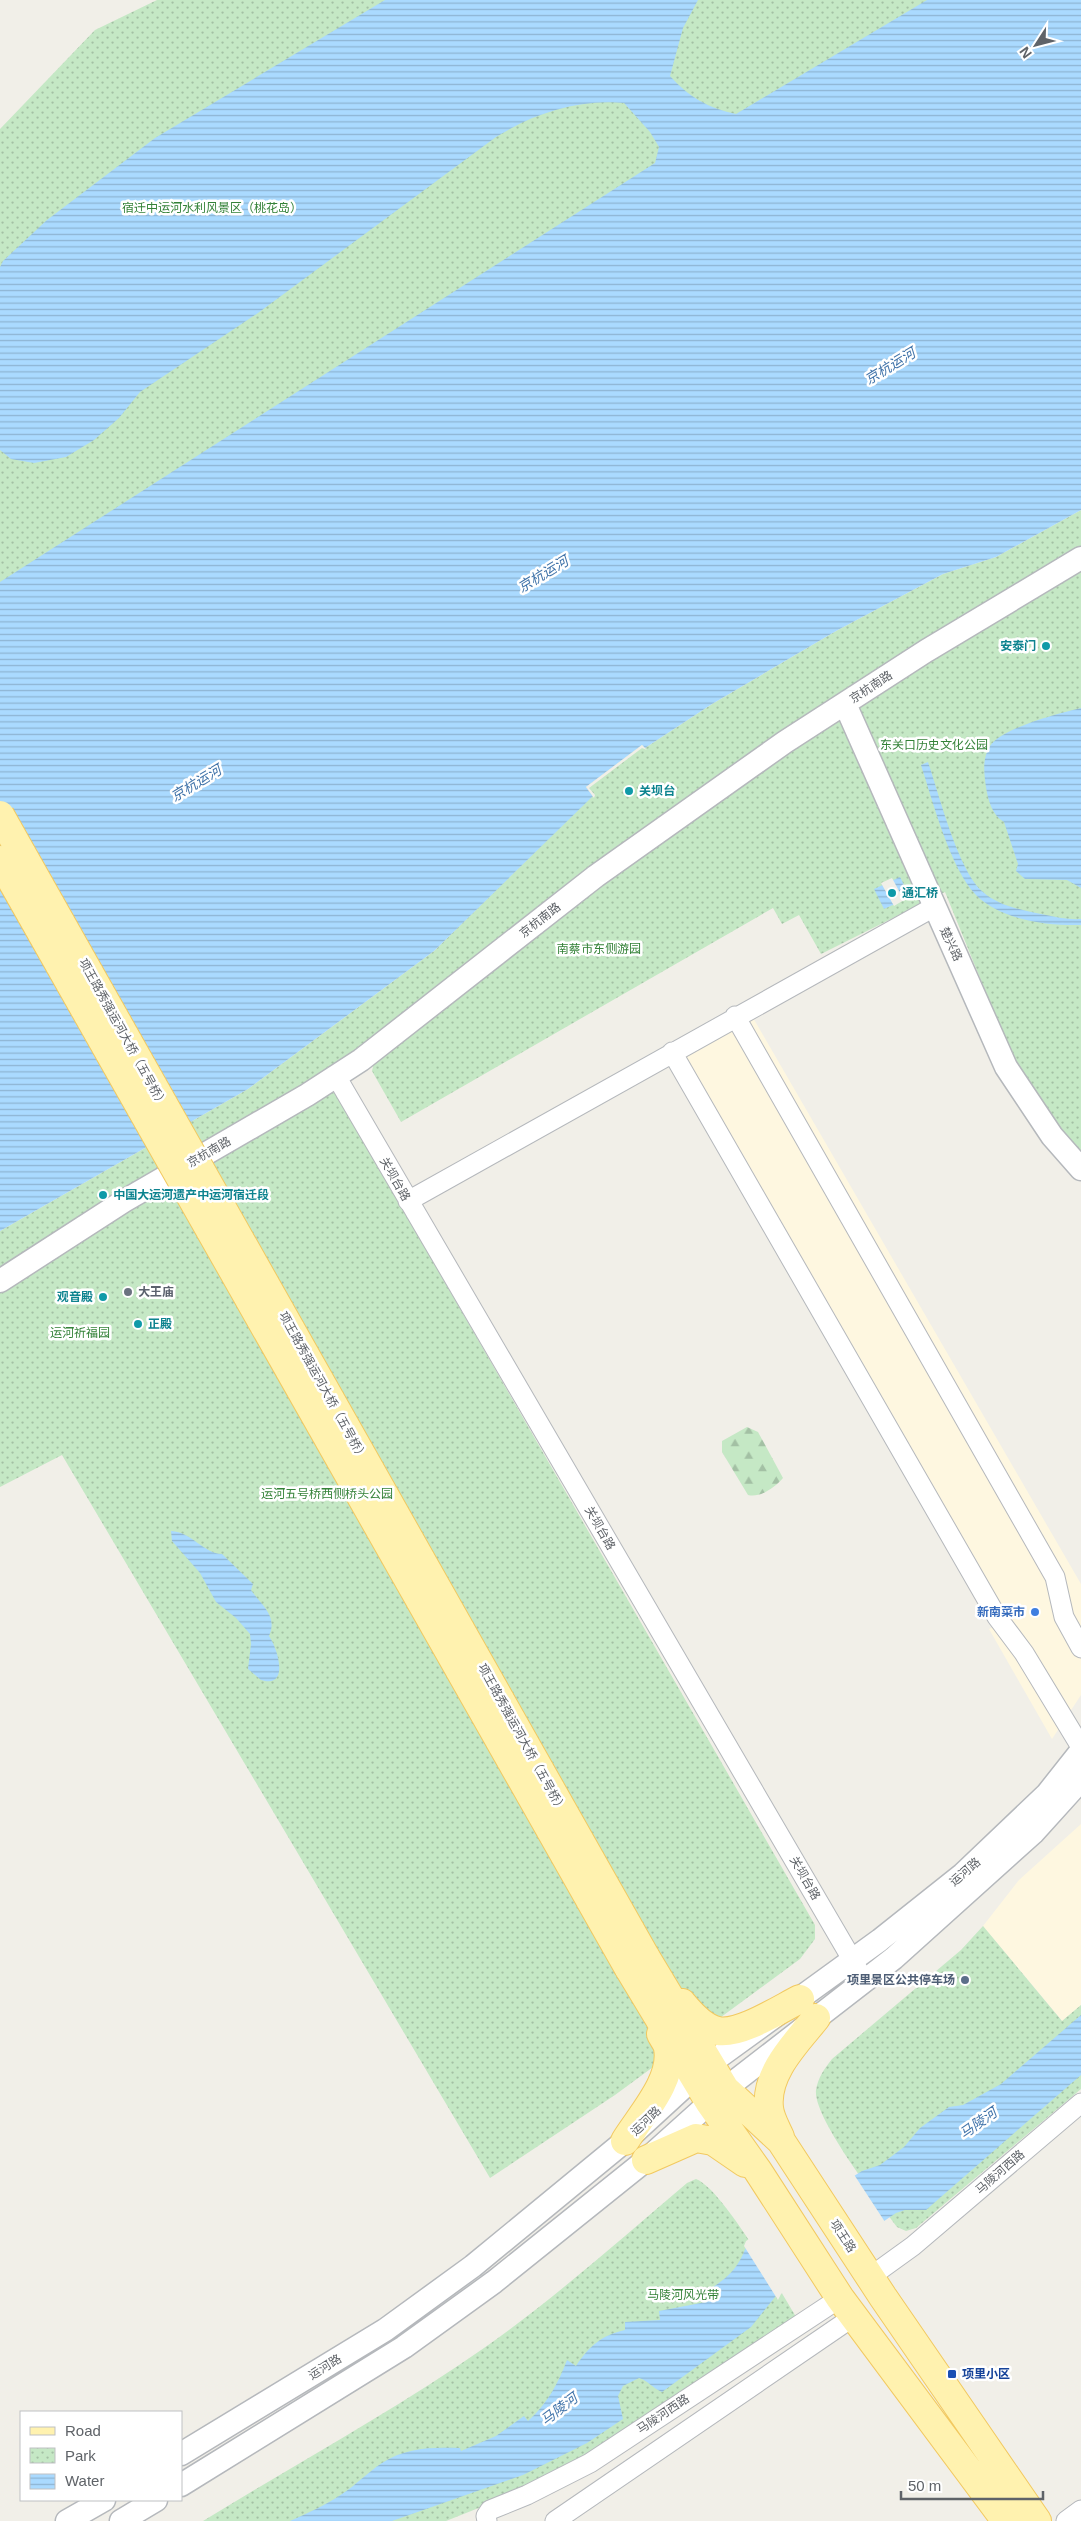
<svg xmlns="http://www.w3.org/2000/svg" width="1081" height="2521" viewBox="0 0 1081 2521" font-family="Arial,'Noto Sans SC',sans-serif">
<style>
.commercial{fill:#fef7e0}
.forest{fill:url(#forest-firs)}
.park{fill:url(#park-dots)}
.water{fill:url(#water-rules)}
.pier{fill:#f1efe8}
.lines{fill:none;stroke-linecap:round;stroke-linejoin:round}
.minor-casing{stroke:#b5b8bc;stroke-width:21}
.tertiary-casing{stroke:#b5b8bc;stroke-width:25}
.primary-casing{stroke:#f2c960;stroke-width:30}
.minor{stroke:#fff;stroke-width:19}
.tertiary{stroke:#fff;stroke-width:22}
.primary{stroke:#fff2af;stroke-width:28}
.primary-bridge-casing{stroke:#f2c960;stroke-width:30;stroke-linecap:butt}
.primary-bridge{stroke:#fff2af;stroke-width:28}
.culture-dot{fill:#0f9aa8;stroke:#fff;stroke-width:2}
.worship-dot{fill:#6b7280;stroke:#fff;stroke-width:2}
.shop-dot{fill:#3f7fe0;stroke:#fff;stroke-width:2}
.service-dot{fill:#5c6f8a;stroke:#fff;stroke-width:2}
.transit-dot{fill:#1a4fb4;stroke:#fff;stroke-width:2}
.labels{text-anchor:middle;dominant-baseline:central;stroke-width:5;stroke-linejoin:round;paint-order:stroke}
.park-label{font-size:12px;fill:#348238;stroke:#fff}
.culture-label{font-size:12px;font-weight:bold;fill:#0d838f;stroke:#fff;text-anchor:start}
.street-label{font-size:12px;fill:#5f6368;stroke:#fff}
.worship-label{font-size:12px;font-weight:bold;fill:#5b616d;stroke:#fff;text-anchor:start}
.shop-label{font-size:12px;font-weight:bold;fill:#366cbe;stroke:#fff;text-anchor:end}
.service-label{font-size:12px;font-weight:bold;fill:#4e5e75;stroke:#fff;text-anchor:end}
.transit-label{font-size:12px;font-weight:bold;fill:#164399;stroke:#fff;text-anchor:start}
.water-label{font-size:14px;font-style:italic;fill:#4174aa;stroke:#fff}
</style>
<defs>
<pattern id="forest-firs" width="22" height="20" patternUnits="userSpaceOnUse" patternTransform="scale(1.25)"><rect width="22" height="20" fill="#c5e8c5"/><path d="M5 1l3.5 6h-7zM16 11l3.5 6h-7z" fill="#a3c0a4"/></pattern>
<pattern id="park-dots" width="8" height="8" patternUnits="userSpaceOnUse" patternTransform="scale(1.25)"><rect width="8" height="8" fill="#c5e8c5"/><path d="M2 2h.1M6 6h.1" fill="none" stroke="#a3c0a4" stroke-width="1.8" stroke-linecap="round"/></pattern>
<pattern id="water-rules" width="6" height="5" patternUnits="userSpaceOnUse" patternTransform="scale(1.25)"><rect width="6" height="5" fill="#aadaff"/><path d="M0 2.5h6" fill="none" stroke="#8eb4d2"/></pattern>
</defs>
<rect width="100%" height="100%" fill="#f1efe8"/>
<!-- commercial -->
<path class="commercial" d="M 752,1016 L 1081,1584 L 1081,1695 L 1052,1739 L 989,1629 L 995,1626 L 670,1062 Z
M 1081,1824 L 1081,2005 L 1063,2022 L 983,1926 L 1019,1880 Z"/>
<!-- forest -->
<path class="forest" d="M 747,1427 L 758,1432 L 783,1478 C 775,1487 761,1498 748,1495 L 722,1452 L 722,1441 Z"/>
<!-- park -->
<path class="park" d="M 157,0 L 937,0 L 0,583 L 0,129 L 95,30 Z
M 1081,510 L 1081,1157 L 1030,1089 L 1008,1047 L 945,892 L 821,954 L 799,915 L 782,924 L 773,908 L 401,1122 L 372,1071 L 375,1058 L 352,1053 L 280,1099 L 129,1185 L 0,1268 L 0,1231 L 248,1089 L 434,951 L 592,796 L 586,787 L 642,745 L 645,748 L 712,704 L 836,631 L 943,574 L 996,557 Z
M 322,1092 L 336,1093 L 815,1925 L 815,1939 L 800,1959 L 615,2095 L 490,2178 L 62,1455 L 0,1487 L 0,1289 Z
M 983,1926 L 1062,2021 L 1081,2005 L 1081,2089 L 916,2228 L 906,2231 L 897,2227 C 879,2202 813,2118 816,2090 C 818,2078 824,2069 832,2059 L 961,1950 Z
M 696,2179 C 723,2189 780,2291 798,2320 L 589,2456 L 531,2487 L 446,2521 L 203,2521 C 297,2463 394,2411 484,2348 C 555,2298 621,2239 687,2183 Z"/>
<!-- water -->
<path class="water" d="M 385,0 L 698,0 L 683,28 L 670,76 C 689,97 708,108 736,114 L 927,0 L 1081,0 L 1081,510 L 996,557 L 943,574 L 836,631 L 712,704 L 645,748 L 642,745 L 586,787 L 593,796 L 434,951 L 248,1089 L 0,1231 L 0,582 L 655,163 L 659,147 L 650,132 L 624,103 C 578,99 535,113 496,137 L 258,313 L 140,392 L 119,418 L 94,440 L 66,457 L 34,463 L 11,459 L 0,450 L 0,267 L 3,261 L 47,220 L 155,138 Z
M 1081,708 L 1081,888 L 1067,880 L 1025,879 L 1016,871 L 1018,864 L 1004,822 C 992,815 988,800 986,787 C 984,772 982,759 990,746 C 1002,728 1060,713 1081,708 Z
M 928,762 C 939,794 958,871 983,892 C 998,905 1017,909 1036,913 C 1051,916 1066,920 1081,919 L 1081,925 C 1048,926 1001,920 976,895 C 950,868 933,802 921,765 Z
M 900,877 L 910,897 L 884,909 L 874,889 Z
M 171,1531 C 192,1532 204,1554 222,1554 L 253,1584 L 251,1590 C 262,1606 278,1616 269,1636 C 278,1649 290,1689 261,1680 L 248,1669 L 251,1644 L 250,1634 L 236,1618 L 216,1602 L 200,1573 L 172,1541 Z
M 1081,2015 L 1081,2075 L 926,2210 L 905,2210 L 896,2213 L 779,2292 L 751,2327 L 662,2392 C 652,2388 649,2381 639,2378 L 623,2386 L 618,2396 L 623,2419 L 587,2443 L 523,2475 L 392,2521 L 290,2521 C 308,2513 326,2505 342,2494 C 356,2485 368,2472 382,2463 C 406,2447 433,2447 460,2448 L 461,2451 L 496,2436 L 524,2416 L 528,2421 C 547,2404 558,2384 567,2360 L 576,2366 C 589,2346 602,2335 625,2330 L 625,2322 L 660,2320 L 659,2311 L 706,2302 L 703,2294 C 728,2277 737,2272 748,2242 L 862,2171 L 880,2165 L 904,2147 L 920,2128 L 949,2107 L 963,2105 L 1001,2084 Z"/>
<!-- pier -->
<path class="pier" d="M 642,745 L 647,750 L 642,748 L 589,788 L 595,795 L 594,798 L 586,787 Z
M 892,878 L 904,900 L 894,906 L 881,883 Z
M 853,2173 L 885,2222 L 781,2294 L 778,2300 L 744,2246 L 746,2241 Z"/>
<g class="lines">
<!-- minor casing -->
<g class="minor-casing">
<path id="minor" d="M 735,1016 L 1055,1577 L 1064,1617 L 1081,1648
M 672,1052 L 997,1617 L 1024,1653 L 1081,1747
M 336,1076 L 860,1973
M 408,1201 L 934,907
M 870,2277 L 913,2246 L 1081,2103
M 487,2521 L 486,2516 L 490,2510 L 527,2495 L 590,2463 L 840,2298
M 555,2521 L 853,2317
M 1066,2521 L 1081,2510"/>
</g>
<!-- tertiary casing -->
<g class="tertiary-casing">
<path id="tertiary" d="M 845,704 L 1006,1067 L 1052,1136 L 1081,1169
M 0,1281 L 124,1201 L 307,1095 L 361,1060 L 596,876 L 785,742 L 926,651 L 1081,558
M 181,2454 L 385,2330 L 473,2266 L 625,2141 L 709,2064 L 880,1940 L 963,1874 L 1047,1794 L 1081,1751
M 181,2485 L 404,2347 L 494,2282 L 646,2160 L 725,2089 L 894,1958 L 1033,1833 L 1081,1780
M 67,2521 L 104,2500
M 121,2521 L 156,2500"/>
</g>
<!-- primary casing -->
<g class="primary-casing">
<path id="primary" d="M 645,1956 L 725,2089 L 781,2141 L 883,2297 L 1037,2521
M 628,1967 L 710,2103 L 758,2171 L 840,2298 L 1006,2521
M 682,2003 C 691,2014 703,2028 718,2031 C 740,2035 780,2009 800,1999
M 780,2137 C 776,2128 770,2118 769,2108 C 765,2073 796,2043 816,2018
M 625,2141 C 641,2115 674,2080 668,2048 C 667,2043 663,2038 661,2034
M 646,2160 L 696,2138 L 713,2141 L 745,2163"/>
</g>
<!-- minor -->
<use href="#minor" class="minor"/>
<!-- tertiary -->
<use href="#tertiary" class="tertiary"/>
<!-- primary -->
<use href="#primary" class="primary"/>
<!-- primary-bridge casing -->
<g class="primary-bridge-casing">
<path id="primary-bridge" d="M 0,815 L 645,1956
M 0,860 L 628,1967"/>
</g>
<!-- primary-bridge -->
<use href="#primary-bridge" class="primary-bridge"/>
</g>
<!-- markers -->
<g class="culture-dot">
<circle cx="1046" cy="646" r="5"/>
<circle cx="629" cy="791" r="5"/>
<circle cx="892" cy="893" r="5"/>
<circle cx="103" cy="1195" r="5"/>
<circle cx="103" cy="1297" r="5"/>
<circle cx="138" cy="1324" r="5"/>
</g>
<circle class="worship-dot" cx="128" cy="1292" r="5"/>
<circle class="shop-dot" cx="1035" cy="1612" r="5"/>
<circle class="service-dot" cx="965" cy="1980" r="5"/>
<rect class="transit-dot" x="947" y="2369" width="10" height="10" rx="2.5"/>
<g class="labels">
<!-- park labels -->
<g class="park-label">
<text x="212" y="208">宿迁中运河水利风景区（桃花岛）</text>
<text x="934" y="745">东关口历史文化公园</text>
<text x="599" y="949">南蔡市东侧游园</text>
<text x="80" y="1333">运河祈福园</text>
<text x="327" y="1494">运河五号桥西侧桥头公园</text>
<text x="683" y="2295">马陵河风光带</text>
</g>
<!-- culture labels -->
<g class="culture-label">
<text x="1036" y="646" text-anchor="end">安泰门</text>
<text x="639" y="791">关坝台</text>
<text x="902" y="893">通汇桥</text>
<text x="113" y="1195">中国大运河遗产中运河宿迁段</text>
<text x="93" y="1297" text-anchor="end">观音殿</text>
<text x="148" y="1324">正殿</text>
</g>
<!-- street labels -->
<g class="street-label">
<text transform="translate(871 687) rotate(-33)">京杭南路</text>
<text transform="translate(540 920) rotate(-38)">京杭南路</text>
<text transform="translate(951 944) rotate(65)">楚兴路</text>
<text transform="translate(123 1033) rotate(61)">项王路秀强运河大桥（五号桥）</text>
<text transform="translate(209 1152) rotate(-30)">京杭南路</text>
<text transform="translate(395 1179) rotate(60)">关坝台路</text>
<text transform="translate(323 1386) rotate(61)">项王路秀强运河大桥（五号桥）</text>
<text transform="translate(600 1528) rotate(60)">关坝台路</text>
<text transform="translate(522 1738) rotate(61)">项王路秀强运河大桥（五号桥）</text>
<text transform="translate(965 1872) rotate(-41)">运河路</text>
<text transform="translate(805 1878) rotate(60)">关坝台路</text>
<text transform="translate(646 2121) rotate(-43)">运河路</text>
<text transform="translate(1000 2172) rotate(-41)">马陵河西路</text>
<text transform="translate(843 2236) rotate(57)">项王路</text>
<text transform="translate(325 2367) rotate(-32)">运河路</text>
<text transform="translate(663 2414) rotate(-34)">马陵河西路</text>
</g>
<!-- worship labels -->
<g class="worship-label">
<text x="138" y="1292">大王庙</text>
</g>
<!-- shop labels -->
<g class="shop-label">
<text x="1025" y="1612">新南菜市</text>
</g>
<!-- service labels -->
<g class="service-label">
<text x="955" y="1980">项里景区公共停车场</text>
</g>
<!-- transit labels -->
<g class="transit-label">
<text x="962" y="2374">项里小区</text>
</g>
<!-- water labels -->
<g class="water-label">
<text transform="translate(890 366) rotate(-31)">京杭运河</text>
<text transform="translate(543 574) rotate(-31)">京杭运河</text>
<text transform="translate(196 783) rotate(-31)">京杭运河</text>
<text transform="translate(978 2123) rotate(-35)">马陵河</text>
<text transform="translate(559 2409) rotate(-37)">马陵河</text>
</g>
</g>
<!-- legend -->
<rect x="20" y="2411" width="162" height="90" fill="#ffffff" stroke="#bfc1c3"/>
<rect x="30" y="2427" width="25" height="8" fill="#fff2af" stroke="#bfc1c3"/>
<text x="65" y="2436" font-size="15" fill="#5f6368">Road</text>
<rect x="30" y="2448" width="25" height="15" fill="url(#park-dots)" stroke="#bfc1c3"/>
<text x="65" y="2461" font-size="15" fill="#5f6368">Park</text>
<rect x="30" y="2474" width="25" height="15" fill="url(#water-rules)" stroke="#bfc1c3"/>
<text x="65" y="2486" font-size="15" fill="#5f6368">Water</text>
<!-- north arrow -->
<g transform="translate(1036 45) rotate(234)" stroke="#ffffff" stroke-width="4" paint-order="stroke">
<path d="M0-4L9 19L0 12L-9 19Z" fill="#5f6368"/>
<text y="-8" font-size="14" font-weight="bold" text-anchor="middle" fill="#5f6368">N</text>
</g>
<!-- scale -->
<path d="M901 2491v8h142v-8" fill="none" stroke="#5f6368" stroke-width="2.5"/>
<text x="908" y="2491" font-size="15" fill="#5f6368" stroke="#ffffff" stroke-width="4" paint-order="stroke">50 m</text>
</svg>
